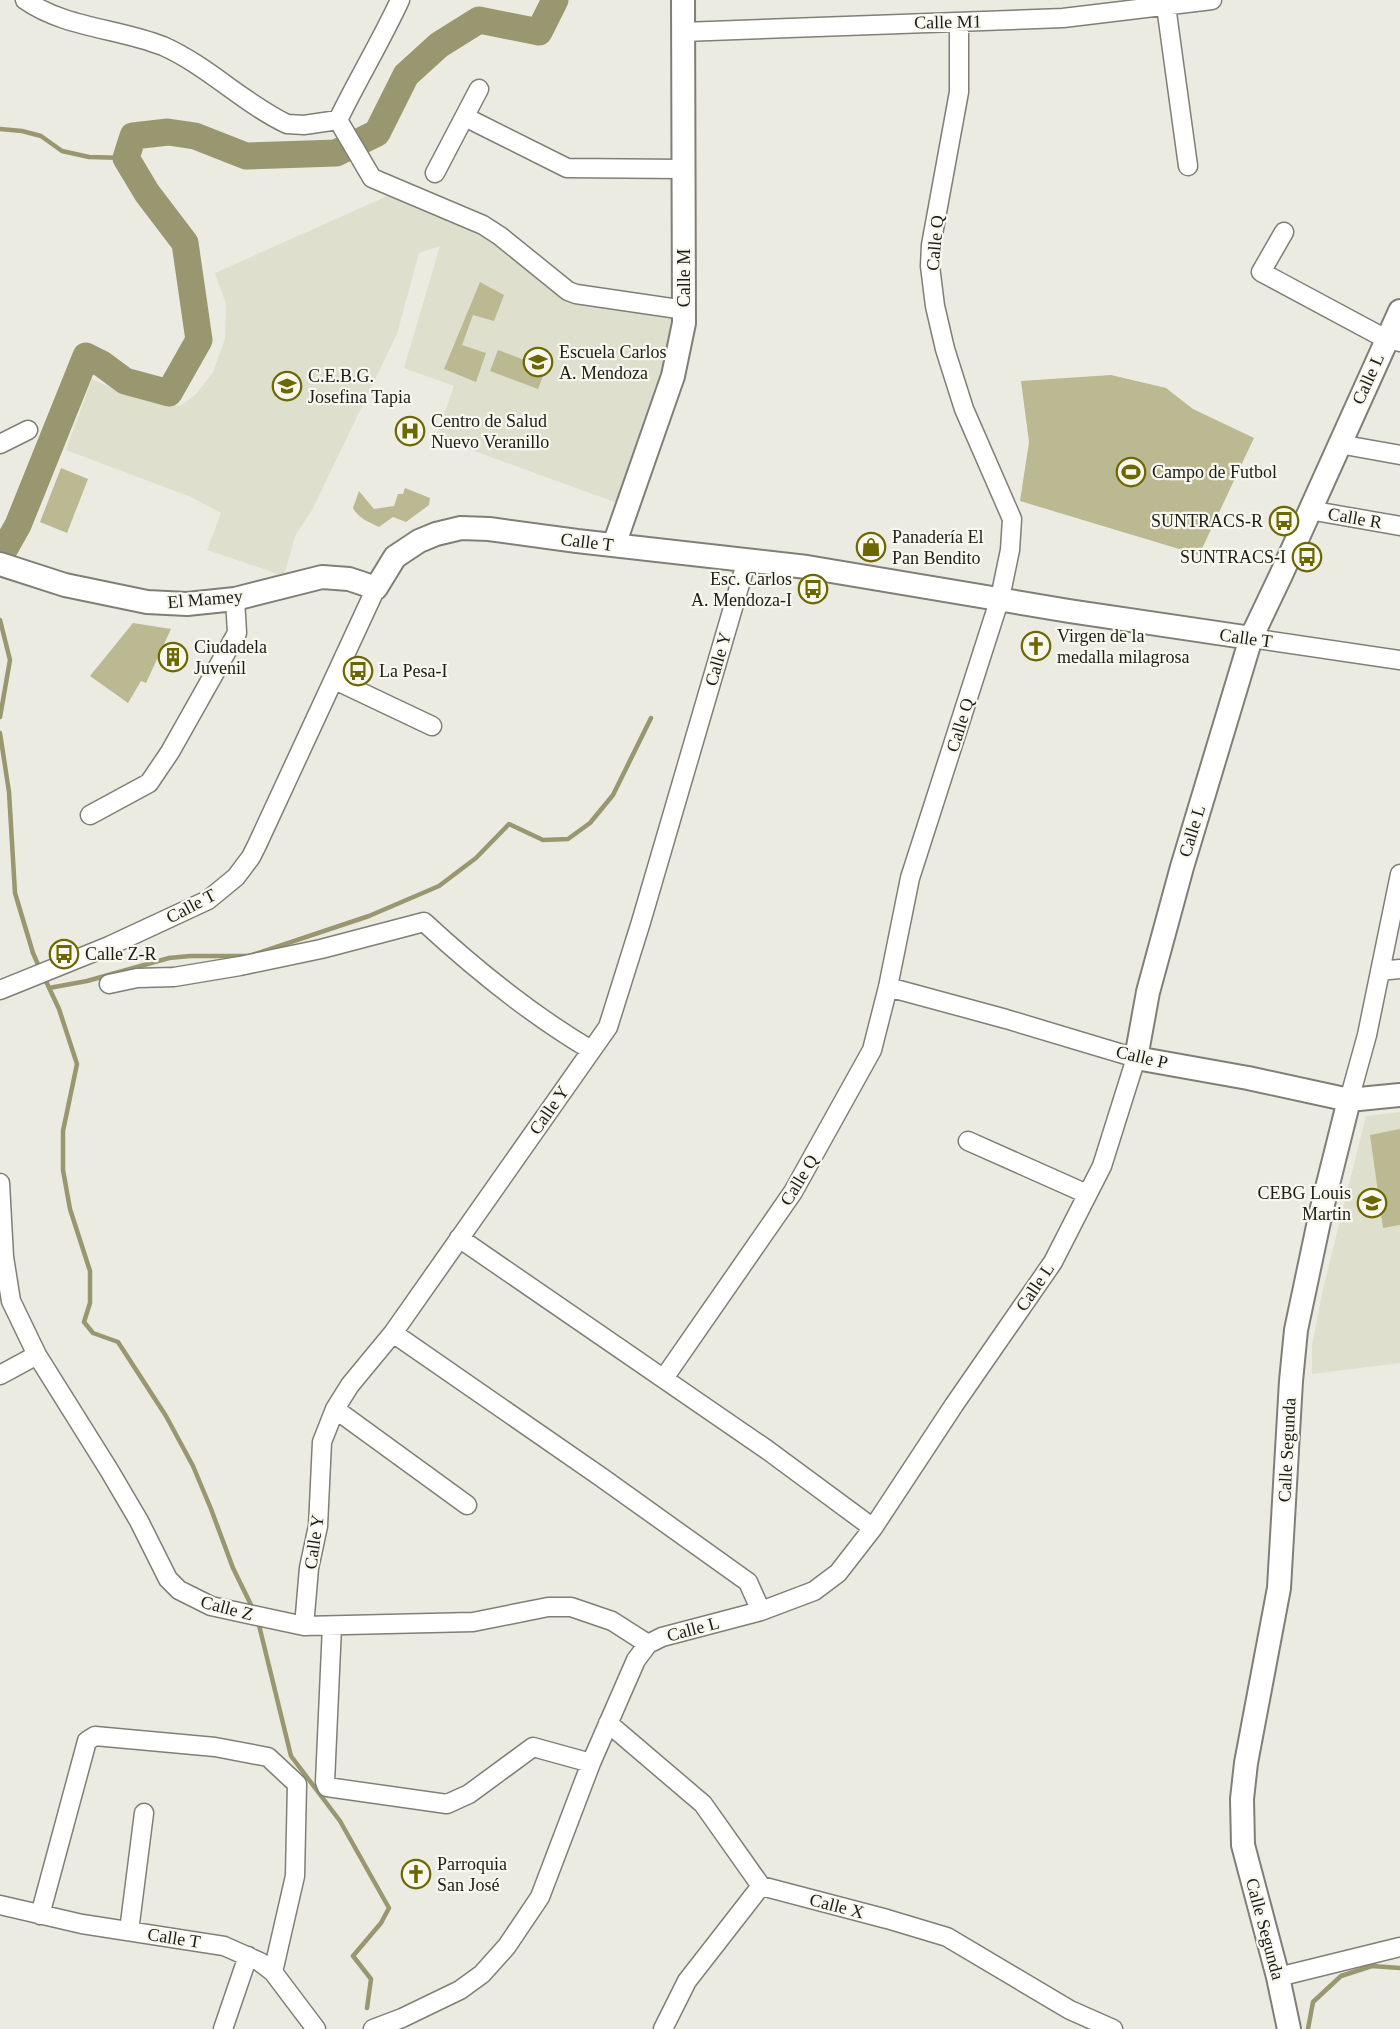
<svg xmlns="http://www.w3.org/2000/svg" width="1400" height="2029" viewBox="0 0 1400 2029" font-family="'Times New Roman',serif">
<style>
.built{fill:#dfdfce}
.green{fill:#bbb991}
.lines{fill:none;stroke-linecap:round;stroke-linejoin:round}
.stream{stroke:#999770;stroke-width:4.5}
.river{stroke:#999770;stroke-width:27}
.minor-casing{stroke:#7f7f77;stroke-width:21}
.tertiary-casing{stroke:#7f7f77;stroke-width:26}
.minor{stroke:#fff;stroke-width:18}
.tertiary{stroke:#fff;stroke-width:22}
.labels{text-anchor:middle;dominant-baseline:central;stroke-width:4.5;stroke-linejoin:round;paint-order:stroke}
.street-label{font-size:18px;fill:#1c1c18;stroke:#f8f8ef}
.poi-label{font-size:18px;fill:#1c1c18;stroke:#f8f8ef;text-anchor:start}
</style>
<rect width="100%" height="100%" fill="#ebebe1"/>
<!-- built -->
<path class="built" d="M 392,194 L 478,227 L 559,293 L 675,317 L 672,356 L 620,504 L 436,437 L 454,386 L 404,368 L 440,246 L 419,253 L 397,334 L 312,510 L 295,536 L 284,576 L 207,550 L 221,513 L 191,497 L 66,450 L 92,379 L 122,393 L 180,406 L 196,394 L 213,372 L 225,339 L 226,304 L 215,273 Z
M 1400,1112 L 1400,1363 L 1312,1374 L 1312,1345 L 1323,1289 L 1366,1116 Z"/>
<!-- green -->
<path class="green" d="M 480,282 L 504,295 L 494,321 L 473,315 L 462,345 L 486,353 L 476,382 L 444,369 Z
M 498,350 L 546,368 L 538,389 L 490,371 Z
M 1111,375 L 1166,388 L 1193,409 L 1254,438 L 1199,555 L 1020,501 L 1029,442 L 1021,381 Z
M 61,468 L 88,479 L 67,533 L 40,522 Z
M 405,488 L 430,498 L 429,505 L 406,522 L 393,517 L 379,527 C 369,522 358,518 353,508 L 359,491 L 374,509 L 394,506 L 398,494 L 403,494 Z
M 133,623 L 171,629 L 146,683 L 141,681 L 128,703 L 90,676 Z
M 1400,1129 L 1400,1225 L 1383,1228 L 1370,1135 Z"/>
<g class="lines">
<!-- stream -->
<path class="stream" d="M 0,129 L 22,131 L 41,136 L 62,151 L 89,157 L 126,158
M 0,620 L 10,660 L 0,717
M 0,733 L 9,792 L 15,893 L 33,953 L 40,969
M 44,977 L 59,1009 L 77,1064 L 63,1131 L 63,1170 L 70,1209 L 90,1271 L 90,1303 L 84,1322 L 93,1333 L 118,1342 L 166,1416 L 193,1466 L 211,1509 L 233,1568 L 254,1611
M 49,988 L 87,981 L 169,958 L 190,956 L 249,956 L 369,916 L 439,886 L 476,858 L 509,824 L 543,840 L 568,839 L 590,823 L 613,795 L 651,718
M 258,1621 L 291,1756 L 340,1821 L 389,1908 L 381,1923 L 353,1956 L 371,1979 L 367,2008
M 1308,2029 L 1313,2002 L 1341,1976 L 1372,1966 L 1400,1968"/>
<!-- river -->
<path class="river" d="M 0,557 L 18,525 L 86,356 L 102,364 L 125,381 L 169,393 L 199,340 L 185,243 L 147,193 L 126,158 L 133,136 L 168,132 L 195,136 L 246,156 L 336,153 L 377,133 L 406,75 L 439,45 L 479,20 L 539,32 L 555,0"/>
<!-- minor casing -->
<g class="minor-casing">
<path id="minor" d="M 25,0 C 65,28 118,28 163,46 C 208,66 243,103 287,124 L 304,125 L 338,120
M 1166,6 L 1188,166
M 683,32 L 1063,18 L 1212,0
M 465,117 L 567,168 L 683,169
M 338,120 L 372,178 L 483,225 L 500,236 L 568,291 L 576,294 L 685,310
M 338,120 C 358,79 381,41 400,0
M 435,173 L 479,89
M 1284,232 L 1261,272 L 1386,339 L 1400,342
M 0,444 L 28,430
M 1339,444 L 1400,455
M 1309,510 L 1400,526
M 1251,638 L 1400,660
M 335,680 L 432,726
M 90,815 L 149,783 L 170,752 L 237,633 L 235,599
M 1380,971 L 1400,969
M 109,984 L 137,978 L 174,977 L 240,966 L 321,949 L 424,922 C 476,970 530,1014 591,1050
M 0,990 L 109,946 L 208,900 L 236,877 L 251,857 L 257,845 L 376,588
M 1349,1100 L 1367,1035 L 1400,874
M 968,1141 L 1087,1194
M 0,1183 L 4,1257 L 11,1301 L 37,1355 L 109,1470 L 139,1521 L 168,1579 L 179,1590 L 211,1606 L 304,1626 L 473,1622 L 548,1607 L 571,1607 L 612,1621 L 648,1644
M 459,1238 L 766,1449 L 873,1528
M 393,1333 L 601,1477 L 748,1582 L 761,1611
M 0,1375 L 37,1355
M 664,1378 L 793,1192 L 872,1050 L 888,987 L 910,878 L 1000,598 L 1010,550 L 1012,519 L 964,409 L 945,349 L 935,306 L 930,266 L 931,245 L 959,92 L 959,23
M 335,1409 L 467,1505
M 304,1626 L 309,1568 L 318,1526 L 322,1442 L 335,1409 L 350,1385 L 393,1333 L 608,1027 L 641,922 L 747,560
M 332,1626 L 325,1782 L 327,1787 L 447,1804 L 469,1794 L 533,1747 L 591,1763
M 608,1723 L 703,1804 L 761,1886 L 887,1919 L 947,1937 L 1070,2010 L 1113,2029
M 0,1905 L 82,1924 L 224,1946 L 260,1962 L 273,1972 L 316,2029
M 40,1915 L 87,1741 L 95,1736 L 215,1747 L 268,1757 L 297,1784 L 295,1876 L 273,1972
M 129,1931 L 144,1813
M 1278,1977 L 1400,1947
M 223,2029 L 248,1956
M 373,2029 L 402,2018 L 460,1990 L 482,1974 L 507,1946 L 540,1897 L 591,1763 L 636,1660 L 648,1644 L 662,1637 L 761,1611 L 814,1591 L 838,1573 L 873,1528 L 954,1405 L 1053,1262 L 1102,1166 L 1136,1058 L 1006,1019 L 888,987
M 663,2029 L 687,1981 L 761,1886"/>
</g>
<!-- tertiary casing -->
<g class="tertiary-casing">
<path id="tertiary" d="M 1400,311 L 1281,575 L 1251,638 L 1182,867 L 1148,992 L 1136,1058 L 1248,1078 L 1349,1100 L 1400,1095
M 614,545 L 673,376 L 684,323 L 683,0
M 0,564 L 65,585 L 147,602 L 187,604 L 235,599 L 322,577 L 349,579 L 376,588 L 395,557 L 419,541 L 436,534 L 461,528 L 489,529 L 577,541 L 807,567 L 1069,611 L 1251,638
M 1289,2029 L 1278,1977 L 1243,1845 L 1242,1799 L 1246,1763 L 1279,1588 L 1291,1381 L 1296,1330 L 1321,1212 L 1349,1100"/>
</g>
<!-- minor -->
<use href="#minor" class="minor"/>
<!-- tertiary -->
<use href="#tertiary" class="tertiary"/>
</g>
<!-- icons -->
<defs>
<g id="school-ring" transform="scale(1.5)"><circle r="9.5" fill="#f8f8ef" stroke="#6d6700" stroke-width="1.5"/><path d="M0-5L7-2L0 1L-7-2ZM-4 1L0 2.5L4 1V4Q0 6-4 4Z" fill="#6d6700"/></g>
<g id="hospital-ring" transform="scale(1.5)"><circle r="9.5" fill="#f8f8ef" stroke="#6d6700" stroke-width="1.5"/><path d="M-5-5h3v3.5h4V-5h3V5h-3V1.5h-4V5h-3Z" fill="#6d6700"/></g>
<g id="stadium-ring" transform="scale(1.5)"><circle r="9.5" fill="#f8f8ef" stroke="#6d6700" stroke-width="1.5"/><path d="M0-5a6.5 5 0 1 0 0 10a6.5 5 0 1 0 0-10ZM-3.5-1.8h7v3.6h-7Z" fill="#6d6700"/></g>
<g id="bus-ring" transform="scale(1.5)"><circle r="9.5" fill="#f8f8ef" stroke="#6d6700" stroke-width="1.5"/><path d="M-5-6H5V4H4V6H2V4H-2V6H-4V4H-5ZM-3.5-4V0h7V-4ZM-3.5 1.2v1.5H-2V1.2ZM2 1.2v1.5H3.5V1.2Z" fill="#6d6700"/></g>
<g id="shop-ring" transform="scale(1.5)"><circle r="9.5" fill="#f8f8ef" stroke="#6d6700" stroke-width="1.5"/><path d="M-5-2.5h2.3a2.7 3.5 0 0 1 5.4 0H5L5.5 6h-11ZM-1.5-2.5h3a1.5 2.3 0 0 0-3 0Z" fill="#6d6700"/></g>
<g id="church-ring" transform="scale(1.5)"><circle r="9.5" fill="#f8f8ef" stroke="#6d6700" stroke-width="1.5"/><path d="M-1.2-6h2.4v3.5h3.3v2.4h-3.3V6h-2.4V-.1h-3.3v-2.4h3.3Z" fill="#6d6700"/></g>
<g id="building-ring" transform="scale(1.5)"><circle r="9.5" fill="#f8f8ef" stroke="#6d6700" stroke-width="1.5"/><path d="M-4-6H4V6H1V3H-1V6H-4ZM-2.5-4.3h1.7v1.8h-1.7ZM.8-4.3h1.7v1.8H.8ZM-2.5-1h1.7V.8h-1.7ZM.8-1h1.7V.8H.8Z" fill="#6d6700"/></g>
</defs>
<g fill-rule="evenodd">
<use href="#school-ring" x="538" y="362"/>
<use href="#school-ring" x="287" y="386"/>
<use href="#hospital-ring" x="410" y="431"/>
<use href="#stadium-ring" x="1131" y="472"/>
<use href="#bus-ring" x="1284" y="521"/>
<use href="#shop-ring" x="871" y="547"/>
<use href="#bus-ring" x="1307" y="557"/>
<use href="#bus-ring" x="813" y="589"/>
<use href="#church-ring" x="1036" y="646"/>
<use href="#building-ring" x="173" y="657"/>
<use href="#bus-ring" x="358" y="671"/>
<use href="#bus-ring" x="64" y="954"/>
<use href="#school-ring" x="1372" y="1203"/>
<use href="#church-ring" x="416" y="1874"/>
</g>
<g class="labels">
<!-- street labels -->
<g class="street-label">
<text transform="translate(948 22) rotate(-1)">Calle M1</text>
<text transform="translate(935 243) rotate(-85)">Calle Q</text>
<text transform="translate(684 278) rotate(-90)">Calle M</text>
<text transform="translate(1368 379) rotate(-66)">Calle L</text>
<text transform="translate(1355 518) rotate(10)">Calle R</text>
<text transform="translate(587 542) rotate(7)">Calle T</text>
<text transform="translate(205 599) rotate(-5)">El Mamey</text>
<text transform="translate(1246 638) rotate(8)">Calle T</text>
<text transform="translate(718 659) rotate(-74)">Calle Y</text>
<text transform="translate(960 725) rotate(-73)">Calle Q</text>
<text transform="translate(1192 831) rotate(-73)">Calle L</text>
<text transform="translate(191 906) rotate(-28)">Calle T</text>
<text transform="translate(1142 1057) rotate(13)">Calle P</text>
<text transform="translate(549 1110) rotate(-55)">Calle Y</text>
<text transform="translate(799 1180) rotate(-59)">Calle Q</text>
<text transform="translate(1035 1287) rotate(-56)">Calle L</text>
<text transform="translate(1287 1450) rotate(-87)">Calle Segunda</text>
<text transform="translate(314 1542) rotate(-82)">Calle Y</text>
<text transform="translate(227 1608) rotate(15)">Calle Z</text>
<text transform="translate(693 1629) rotate(-15)">Calle L</text>
<text transform="translate(837 1906) rotate(14)">Calle X</text>
<text transform="translate(1265 1929) rotate(75)">Calle Segunda</text>
<text transform="translate(174 1938) rotate(9)">Calle T</text>
</g>
<!-- poi labels -->
<g class="poi-label">
<text x="559" y="352">Escuela Carlos<tspan x="559" dy="21">A. Mendoza</tspan></text>
<text x="308" y="376">C.E.B.G.<tspan x="308" dy="21">Josefina Tapia</tspan></text>
<text x="431" y="421">Centro de Salud<tspan x="431" dy="21">Nuevo Veranillo</tspan></text>
<text x="1152" y="472">Campo de Futbol</text>
<text x="1263" y="521" text-anchor="end">SUNTRACS-R</text>
<text x="892" y="537">Panadería El<tspan x="892" dy="21">Pan Bendito</tspan></text>
<text x="1286" y="557" text-anchor="end">SUNTRACS-I</text>
<text x="792" y="579" text-anchor="end">Esc. Carlos<tspan x="792" dy="21">A. Mendoza-I</tspan></text>
<text x="1057" y="636">Virgen de la<tspan x="1057" dy="21">medalla milagrosa</tspan></text>
<text x="194" y="647">Ciudadela<tspan x="194" dy="21">Juvenil</tspan></text>
<text x="379" y="671">La Pesa-I</text>
<text x="85" y="954">Calle Z-R</text>
<text x="1351" y="1193" text-anchor="end">CEBG Louis<tspan x="1351" dy="21">Martin</tspan></text>
<text x="437" y="1864">Parroquia<tspan x="437" dy="21">San José</tspan></text>
</g>
</g>
</svg>
